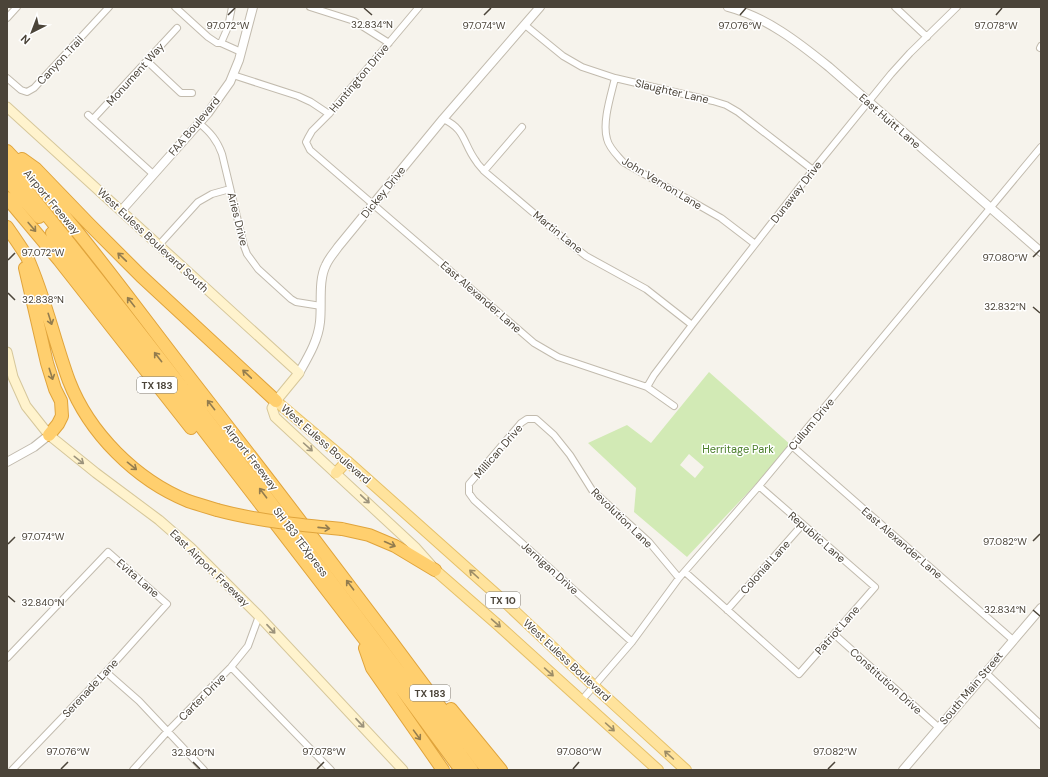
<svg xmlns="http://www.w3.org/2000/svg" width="1048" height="777" viewBox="0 0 1048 777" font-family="'DM Sans',sans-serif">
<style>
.green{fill:#d2eab5;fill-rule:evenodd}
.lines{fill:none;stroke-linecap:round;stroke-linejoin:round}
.minor-casing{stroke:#c2bbae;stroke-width:8}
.tertiary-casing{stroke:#c2bbae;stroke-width:10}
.secondary-casing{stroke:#d6c79b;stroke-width:11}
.primary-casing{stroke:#e6c16a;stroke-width:12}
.motorway-casing{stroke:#e0a43c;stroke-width:14}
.minor{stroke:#fff;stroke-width:6}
.tertiary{stroke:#fff;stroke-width:8}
.secondary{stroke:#fff3cd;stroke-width:9}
.primary{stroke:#ffe39c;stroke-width:10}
.motorway{stroke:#ffcf6e;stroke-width:12}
.motorway-bridge-casing{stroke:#e0a43c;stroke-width:14;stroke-linecap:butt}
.motorway-bridge{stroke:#ffcf6e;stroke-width:12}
.oneway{stroke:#937c4e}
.oneway2{stroke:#9c937c}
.oneway3{stroke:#9c8c66}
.ticks{fill:none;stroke:#4b4439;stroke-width:1.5}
.labels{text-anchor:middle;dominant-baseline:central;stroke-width:3;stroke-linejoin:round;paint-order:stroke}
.shield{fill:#fff;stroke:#817c74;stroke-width:1}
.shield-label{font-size:10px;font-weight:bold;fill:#4b4439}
.street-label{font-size:11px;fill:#4b4439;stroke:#fff}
.park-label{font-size:11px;fill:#4a7f2a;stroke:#fff}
.ticks-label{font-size:10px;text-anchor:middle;fill:#4b4439;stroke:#fff;stroke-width:3;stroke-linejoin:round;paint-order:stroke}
</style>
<rect width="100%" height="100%" fill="#f6f3ec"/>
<!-- green -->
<path class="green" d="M 709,372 L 792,446 L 687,557 L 634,512 L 636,488 L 588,443 L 627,425 L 651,443 ZM 689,454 L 704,467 L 695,478 L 680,465 Z"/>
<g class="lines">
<!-- minor casing -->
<g class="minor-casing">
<path id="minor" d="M 175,7 L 208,37 L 217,43 L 221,43 L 241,52
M 310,7 L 354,21 L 389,43
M 419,7 L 329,114 L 312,131 L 308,138 L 306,142 L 310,150 L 534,343 L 558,357 L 647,387 L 674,406
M 895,7 L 927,37
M 7,18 L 17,7
M 525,25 L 563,56 L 582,67 L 615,78 L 713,101 L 726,105 L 738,112 L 813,170
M 221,43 L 228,27 L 232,7
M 1040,48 L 1041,46
M 147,61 L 181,93 L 192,93
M 233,75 L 298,96 L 311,102 L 329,114
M 7,78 L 21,90 L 27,92 L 34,88 L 109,7
M 615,78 C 611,95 602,122 607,139 C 609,148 617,155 623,162 L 721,218 L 755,244
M 88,115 L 153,174
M 93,119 L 177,28
M 443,119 C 466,129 463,144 476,161 C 478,165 482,168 484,171 L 569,243 L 586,256 L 646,289 L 692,325
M 199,123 C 210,132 217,140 222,154 L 244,246 L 247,254 L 258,269 L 291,299 L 296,302 L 321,306
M 484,171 L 522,127
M 159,245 L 198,202 L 212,194 L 230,189
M 647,387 L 654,375 L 692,325 L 813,170 L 891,74 L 910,53 L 957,7
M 792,446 L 1013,640
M 685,572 L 799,674 L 875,587 L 759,486
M 727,610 L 802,525
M 834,634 L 938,727
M 632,642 L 474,500 L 469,493 L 469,484 L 521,423 L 527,419 L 536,419 L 554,435 L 570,455 L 592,490 L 649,542 L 679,578
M 7,658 L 108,552 L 167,604 L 106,672 L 12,770
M 231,667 L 331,770
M 106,672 L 139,701 L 204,770
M 985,672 L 1041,725
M 581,701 L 632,642 L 679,578 L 759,486 L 1041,147
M 133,770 L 167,732 L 231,667 L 248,646 L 259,616"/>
</g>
<!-- tertiary casing -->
<g class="tertiary-casing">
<path id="tertiary" d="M 728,7 C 766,17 798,42 829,67 L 1041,252
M 121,211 L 208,113 L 230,82 L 239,60 L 253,7
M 299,373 C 308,357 318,341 320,322 C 322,305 318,280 326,265 C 329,258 334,253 338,247 L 443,119 L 540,7
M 7,462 L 34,447 L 49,435
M 903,770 L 1041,608"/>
</g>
<!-- secondary casing -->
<g class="secondary-casing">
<path id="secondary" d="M 7,107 L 299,373 L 276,401 L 272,408 L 275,417 L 415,547 L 431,565
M 7,352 L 13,377 L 26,406 L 49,435 L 96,473 L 159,520 L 191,548 L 259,616 L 403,770"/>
</g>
<!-- primary casing -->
<g class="primary-casing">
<path id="primary" d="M 276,401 L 347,461 L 506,603 L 594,686 L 686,770
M 336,473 L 347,461
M 435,570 L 498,625 L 658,770"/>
</g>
<!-- motorway casing -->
<g class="motorway-casing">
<path id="motorway" d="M 7,151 C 73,220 129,299 187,374 C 289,505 389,637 487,770
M 22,159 L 36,169 L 89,224 L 141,276 L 276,401
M 7,167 C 70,241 128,318 188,395 C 284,519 379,644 472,770
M 7,180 L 39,217
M 7,198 L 59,260 L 191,428
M 7,227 C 14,237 21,247 27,257 C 45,297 54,340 69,381 C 89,433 136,480 188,501 C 197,504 207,507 217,510
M 52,233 L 369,645 L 461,770
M 25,268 L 47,363 L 55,389 L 61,401 L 62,416 L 58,424 L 49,435
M 342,529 L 369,535 L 395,546 L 435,570
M 365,648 L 372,668 L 443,770
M 451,709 L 501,770"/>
</g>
<!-- minor -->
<use href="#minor" class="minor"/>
<!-- tertiary -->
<use href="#tertiary" class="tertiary"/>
<!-- secondary -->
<use href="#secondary" class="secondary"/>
<!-- primary -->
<use href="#primary" class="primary"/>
<!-- motorway -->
<use href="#motorway" class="motorway"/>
<!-- motorway-bridge casing -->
<g class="motorway-bridge-casing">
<path id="motorway-bridge" d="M 217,510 C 258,521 300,525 342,529"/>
</g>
<!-- motorway-bridge -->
<use href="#motorway-bridge" class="motorway-bridge"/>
</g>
<!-- one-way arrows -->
<defs><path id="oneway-shaft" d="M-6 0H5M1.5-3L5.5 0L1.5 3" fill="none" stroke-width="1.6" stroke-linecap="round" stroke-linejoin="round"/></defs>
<g class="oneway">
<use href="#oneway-shaft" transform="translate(32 227) rotate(50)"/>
<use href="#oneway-shaft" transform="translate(122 257) rotate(-136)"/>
<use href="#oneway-shaft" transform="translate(131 302) rotate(-128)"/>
<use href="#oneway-shaft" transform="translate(50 319) rotate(72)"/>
<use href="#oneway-shaft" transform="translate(158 357) rotate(-128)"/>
<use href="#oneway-shaft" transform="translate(51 374) rotate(72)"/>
<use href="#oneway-shaft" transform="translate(247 374) rotate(-137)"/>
<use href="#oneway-shaft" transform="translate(211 405) rotate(-128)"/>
<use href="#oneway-shaft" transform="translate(132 466) rotate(39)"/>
<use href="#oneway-shaft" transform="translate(263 493) rotate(-127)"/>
<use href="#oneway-shaft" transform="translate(324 528) rotate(6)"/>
<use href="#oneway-shaft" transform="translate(390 544) rotate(24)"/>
<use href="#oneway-shaft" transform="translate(350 585) rotate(-127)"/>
<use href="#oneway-shaft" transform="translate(417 735) rotate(54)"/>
</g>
<g class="oneway2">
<use href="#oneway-shaft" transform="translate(308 447) rotate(42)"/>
<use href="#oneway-shaft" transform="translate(79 460) rotate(38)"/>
<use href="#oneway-shaft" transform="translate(365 499) rotate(43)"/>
<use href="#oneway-shaft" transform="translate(271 629) rotate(47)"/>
<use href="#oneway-shaft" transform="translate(360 723) rotate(47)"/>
</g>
<g class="oneway3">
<use href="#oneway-shaft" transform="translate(474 574) rotate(-138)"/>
<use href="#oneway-shaft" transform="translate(496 623) rotate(41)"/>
<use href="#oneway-shaft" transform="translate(549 672) rotate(42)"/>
<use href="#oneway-shaft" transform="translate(610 727) rotate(42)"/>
<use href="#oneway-shaft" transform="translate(669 755) rotate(-138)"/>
</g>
<!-- ticks -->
<path class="ticks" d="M 364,8 L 372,15M 228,15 L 235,8M 484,15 L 491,8M 740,15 L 746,8M 996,15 L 1002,8M 1033,257 L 1040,250M 8,260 L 15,253M 8,293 L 15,300M 1033,307 L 1040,313M 1033,541 L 1040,534M 8,544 L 15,537M 8,596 L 15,602M 1033,610 L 1040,616M 193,762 L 200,769M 61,769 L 68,762M 317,769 L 324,762M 573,769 L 579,762M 828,769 L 835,762"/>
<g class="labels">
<!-- shield labels -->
<g class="shield">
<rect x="137" y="377" width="40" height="16" rx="3"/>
<rect x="486" y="592" width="34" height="16" rx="3"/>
<rect x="410" y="685" width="40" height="16" rx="3"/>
</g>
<g class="shield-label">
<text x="157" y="385">TX 183</text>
<text x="503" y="600">TX 10</text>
<text x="430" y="693">TX 183</text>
</g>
<!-- street labels -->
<g class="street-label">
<text transform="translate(60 60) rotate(-47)">Canyon Trail</text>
<text transform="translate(135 74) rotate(-48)">Monument Way</text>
<text transform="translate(359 78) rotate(-50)">Huntington Drive</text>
<text transform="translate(672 91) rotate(13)">Slaughter Lane</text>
<text transform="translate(890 121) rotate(41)">East Huitt Lane</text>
<text transform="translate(194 126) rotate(-50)">FAA Boulevard</text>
<text transform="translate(662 183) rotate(31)">John Vernon Lane</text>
<text transform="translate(383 192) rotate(-51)">Dickey Drive</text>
<text transform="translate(796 192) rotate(-52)">Dunaway Drive</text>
<text transform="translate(52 202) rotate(50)">Airport Freeway</text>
<text transform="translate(238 219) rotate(76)">Aries Drive</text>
<text transform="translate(558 232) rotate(39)">Martin Lane</text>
<text transform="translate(153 240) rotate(43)">West Euless Boulevard South</text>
<text transform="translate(481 297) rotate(41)">East Alexander Lane</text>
<text transform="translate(811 424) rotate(-50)">Cullum Drive</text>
<text transform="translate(326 444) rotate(41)">West Euless Boulevard</text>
<text transform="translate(498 451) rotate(-49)">Millican Drive</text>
<text transform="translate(251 457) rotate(52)">Airport Freeway</text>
<text transform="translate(622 518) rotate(44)">Revolution Lane</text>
<text transform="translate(817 537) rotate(41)">Republic Lane</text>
<text transform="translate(301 542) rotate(53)">SH 183 TEXpress</text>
<text transform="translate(902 543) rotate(41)">East Alexander Lane</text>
<text transform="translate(765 567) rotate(-48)">Colonial Lane</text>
<text transform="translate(210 568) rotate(44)">East Airport Freeway</text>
<text transform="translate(550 568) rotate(42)">Jernigan Drive</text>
<text transform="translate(138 578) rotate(41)">Evita Lane</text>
<text transform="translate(837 630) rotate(-49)">Patriot Lane</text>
<text transform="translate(567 660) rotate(43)">West Euless Boulevard</text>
<text transform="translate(886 681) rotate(42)">Constitution Drive</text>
<text transform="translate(90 688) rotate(-47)">Serenade Lane</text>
<text transform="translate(971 688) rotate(-50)">South Main Street</text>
<text transform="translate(202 697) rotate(-45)">Carter Drive</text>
</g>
<!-- park labels -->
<g class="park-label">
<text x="738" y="449">Herritage Park</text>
</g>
</g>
<g class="ticks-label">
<text x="372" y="28">32.834°N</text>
<text x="484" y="29">97.074°W</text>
<text x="740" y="29">97.076°W</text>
<text x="996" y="29">97.078°W</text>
<text x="228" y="29">97.072°W</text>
<text x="43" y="256">97.072°W</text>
<text x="1005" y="261">97.080°W</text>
<text x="43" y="303">32.838°N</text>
<text x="1005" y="310">32.832°N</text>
<text x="43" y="540">97.074°W</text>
<text x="1005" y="545">97.082°W</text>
<text x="43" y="606">32.840°N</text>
<text x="1005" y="613">32.834°N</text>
<text x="68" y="755">97.076°W</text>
<text x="324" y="755">97.078°W</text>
<text x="579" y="755">97.080°W</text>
<text x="835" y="755">97.082°W</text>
<text x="193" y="756">32.840°N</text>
</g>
<!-- border -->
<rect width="1048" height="777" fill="none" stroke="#4b4439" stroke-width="16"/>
<!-- north arrow -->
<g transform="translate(32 32) rotate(222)" stroke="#ffffff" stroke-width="3" paint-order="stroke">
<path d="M0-3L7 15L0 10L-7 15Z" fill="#4b4439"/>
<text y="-6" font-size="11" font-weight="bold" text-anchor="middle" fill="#4b4439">N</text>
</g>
</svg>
